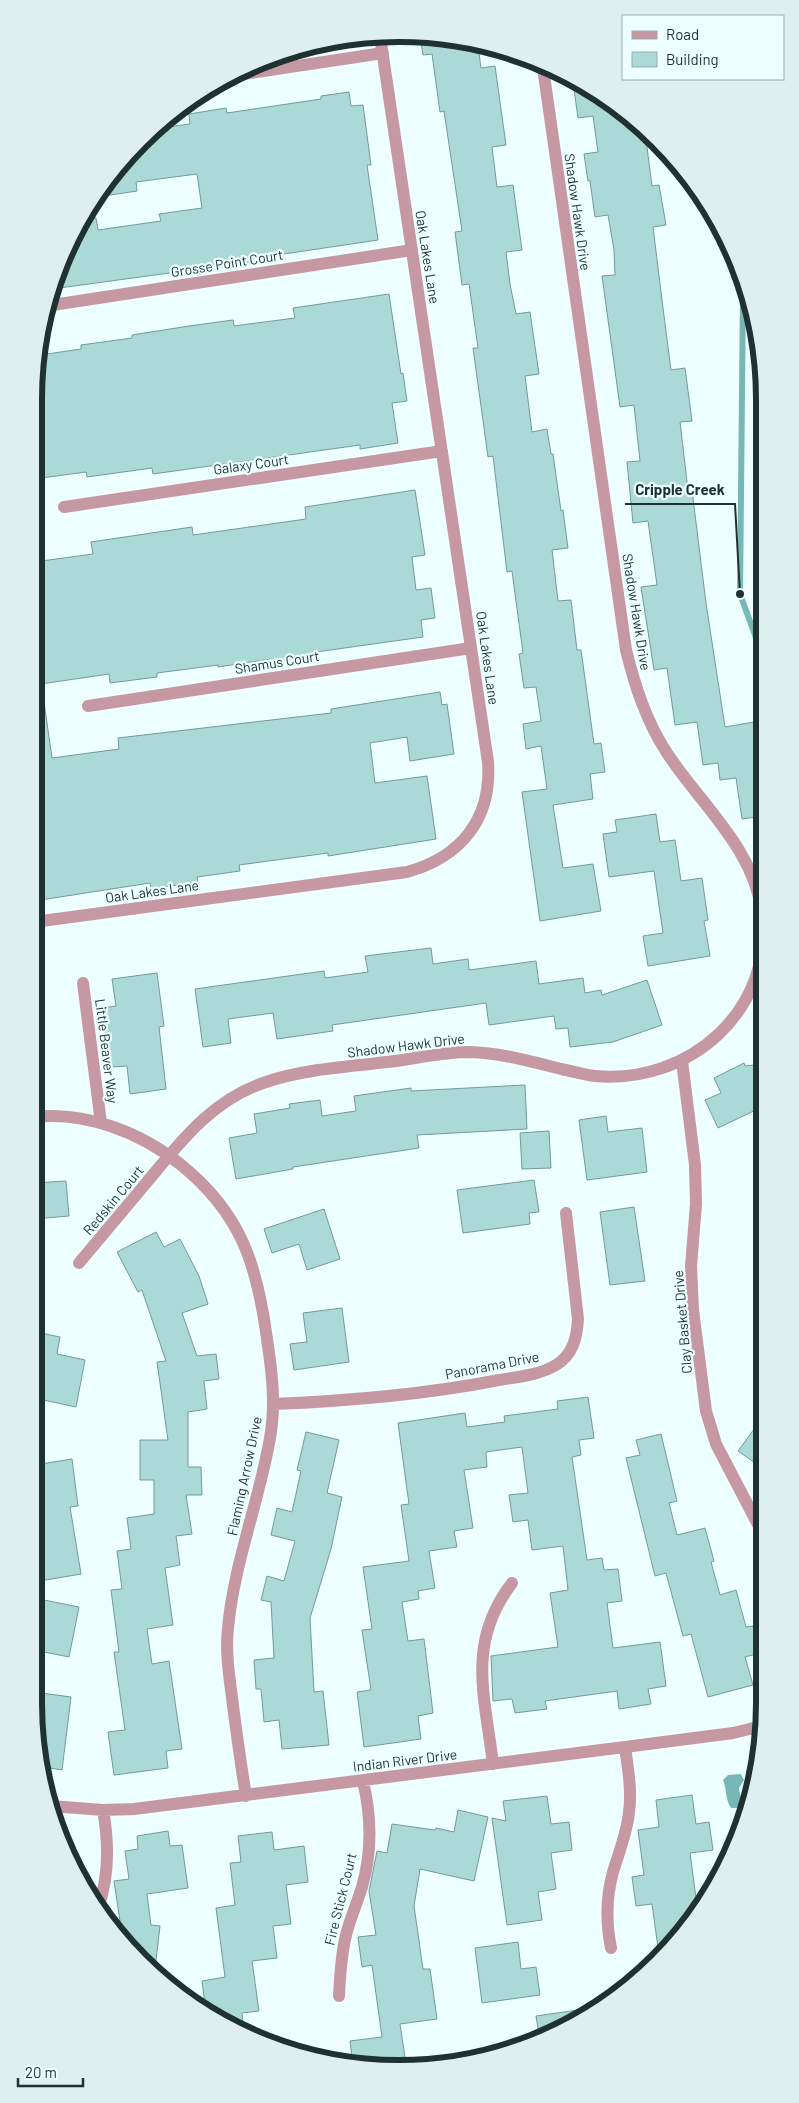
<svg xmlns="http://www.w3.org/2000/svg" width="799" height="2103" viewBox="0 0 799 2103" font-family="Barlow,sans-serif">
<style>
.water{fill:#77b8b6}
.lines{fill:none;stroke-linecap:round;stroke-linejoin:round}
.stream{stroke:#77b8b6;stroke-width:6}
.building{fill:#abd9d7;stroke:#709c9a}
.street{stroke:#c698a4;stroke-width:12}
.labels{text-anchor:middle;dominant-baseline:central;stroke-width:4.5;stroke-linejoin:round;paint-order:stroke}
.street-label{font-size:14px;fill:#1f3131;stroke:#edfffe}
.rim{fill:none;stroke:#1f3131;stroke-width:6}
.leader{fill:none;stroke:#1f3131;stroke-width:2}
.callout-dot{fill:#1f3131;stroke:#edfffe;stroke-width:2}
.callout-label{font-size:15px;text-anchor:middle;font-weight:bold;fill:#1f3131;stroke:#edfffe;stroke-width:4.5;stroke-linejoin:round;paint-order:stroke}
</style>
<rect width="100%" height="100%" fill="#edfffe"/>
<!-- water -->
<path class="water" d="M 741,1774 L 744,1780 L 739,1788 C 739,1795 744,1801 738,1808 L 731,1808 C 725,1799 727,1789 723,1780 L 728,1775 Z"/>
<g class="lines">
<!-- stream -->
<path class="stream" d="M 743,290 L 740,594 L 763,657"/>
</g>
<!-- building -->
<path class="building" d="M 420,35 L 479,44 L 478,47 L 476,48 L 477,54 L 479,53 L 481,68 L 495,66 L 506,145 L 492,147 L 497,187 L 513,185 L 522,250 L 506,252 L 510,284 L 516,314 L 530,312 L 539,374 L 525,376 L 532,432 L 547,429 L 551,454 L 553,454 L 561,511 L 563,510 L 568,548 L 552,550 L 558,601 L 571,600 L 577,650 L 581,650 L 594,744 L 601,743 L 605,772 L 590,774 L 593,799 L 553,805 L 563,868 L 593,864 L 601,911 L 540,921 L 522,792 L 547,789 L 541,746 L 526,749 L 523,724 L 541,721 L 536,687 L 524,688 L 519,654 L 523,653 L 512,571 L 507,572 L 493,456 L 488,457 L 481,406 L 473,348 L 478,348 L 469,284 L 462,285 L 455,232 L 462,231 L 444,111 L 440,112 L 432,54 L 423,55 Z
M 573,82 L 602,95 L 645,132 L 652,186 L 659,185 L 666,225 L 653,227 L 663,308 L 671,370 L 685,368 L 692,421 L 680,422 L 688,490 L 692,490 L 706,603 L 725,727 L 754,722 L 763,789 L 763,816 L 742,819 L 736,778 L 720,780 L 718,763 L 703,765 L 697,722 L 675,725 L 667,668 L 654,670 L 641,587 L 657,585 L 648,521 L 633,523 L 627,462 L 640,461 L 634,405 L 620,407 L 602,276 L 615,275 L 614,250 L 608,215 L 595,217 L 590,181 L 588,181 L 584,154 L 598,152 L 593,116 L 578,118 Z
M 349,92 L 351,106 L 363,105 L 371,165 L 367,165 L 378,240 L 264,257 L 265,260 L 52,289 L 72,237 L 82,220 L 96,218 L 98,230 L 161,221 L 159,214 L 202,208 L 197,174 L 136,182 L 137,191 L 97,197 L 110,177 L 154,129 L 190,124 L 189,114 L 226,108 L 227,113 L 321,99 L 321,96 Z
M 389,294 L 401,374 L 403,373 L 407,401 L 392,403 L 398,443 L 360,449 L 360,445 L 153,474 L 152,468 L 87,477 L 86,472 L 34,479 L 34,400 L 40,355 L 81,349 L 81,345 L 132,338 L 132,335 L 189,326 L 233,320 L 234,326 L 295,318 L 293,308 Z
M 415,490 L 425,555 L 412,557 L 416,590 L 431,588 L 435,618 L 421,620 L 423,637 L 316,652 L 317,656 L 271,662 L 271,659 L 218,667 L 218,665 L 157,673 L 157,677 L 110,683 L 109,674 L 34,685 L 34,562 L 93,554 L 91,542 L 192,527 L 193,535 L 306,519 L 305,507 Z
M 440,692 L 442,705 L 447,704 L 454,754 L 410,761 L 407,737 L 370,743 L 375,783 L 427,776 L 436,839 L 328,856 L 328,853 L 239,865 L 240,871 L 197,877 L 198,882 L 151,889 L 150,883 L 34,901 L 34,703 L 44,702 L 52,758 L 119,749 L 118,738 L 331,713 L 331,709 Z
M 656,814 L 660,842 L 675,840 L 681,881 L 702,878 L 708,920 L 704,921 L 710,956 L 648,966 L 643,936 L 663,933 L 654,871 L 609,877 L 603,834 L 617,832 L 615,820 Z
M 431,948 L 433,964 L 468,959 L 469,970 L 536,961 L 539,984 L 583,978 L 585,993 L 601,990 L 602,995 L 647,980 L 662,1025 L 613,1042 L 570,1047 L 568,1028 L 556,1029 L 554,1016 L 489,1025 L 486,1003 L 332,1025 L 333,1031 L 277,1039 L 273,1013 L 228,1019 L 231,1043 L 203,1047 L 195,989 L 324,971 L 325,978 L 368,972 L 365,956 Z
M 157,973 L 164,1026 L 159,1027 L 166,1089 L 130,1094 L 127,1066 L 111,1067 L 101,1008 L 116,1006 L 112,979 Z
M 744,1063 L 745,1066 L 764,1064 L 764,1108 L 760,1108 L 718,1128 L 705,1100 L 721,1093 L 714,1078 Z
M 525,1085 L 527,1129 L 417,1135 L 419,1148 L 293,1167 L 293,1169 L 236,1179 L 229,1138 L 257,1133 L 254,1114 L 290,1108 L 289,1104 L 320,1100 L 322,1116 L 356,1111 L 354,1096 L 411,1088 L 411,1091 Z
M 606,1116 L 608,1132 L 642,1128 L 647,1172 L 587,1180 L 579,1120 Z
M 549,1131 L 551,1168 L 522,1169 L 520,1133 Z
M 534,1180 L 539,1212 L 529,1213 L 530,1224 L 463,1233 L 457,1190 Z
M 66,1181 L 69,1216 L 34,1219 L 34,1183 Z
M 634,1207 L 645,1281 L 610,1285 L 600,1212 Z
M 324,1209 L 340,1259 L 307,1270 L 299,1244 L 272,1253 L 264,1229 Z
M 156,1232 L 164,1247 L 180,1239 L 199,1276 L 208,1304 L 182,1313 L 197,1356 L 216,1354 L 219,1379 L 204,1381 L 207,1409 L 188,1412 L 188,1467 L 201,1467 L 202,1495 L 186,1495 L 192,1534 L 176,1536 L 180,1565 L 165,1568 L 173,1625 L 147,1629 L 152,1664 L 169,1661 L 182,1749 L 166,1751 L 168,1768 L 114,1775 L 108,1732 L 125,1730 L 114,1652 L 119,1652 L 111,1590 L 122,1589 L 117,1551 L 131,1549 L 127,1518 L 154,1514 L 154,1480 L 140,1480 L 140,1440 L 168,1440 L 157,1362 L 166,1361 L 142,1290 L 138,1292 L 117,1252 Z
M 342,1308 L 349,1362 L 294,1370 L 290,1344 L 307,1342 L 303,1313 Z
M 36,1332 L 60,1337 L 57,1354 L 85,1360 L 76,1407 L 34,1398 L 34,1344 Z
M 588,1397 L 594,1438 L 579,1440 L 581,1455 L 572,1457 L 587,1560 L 602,1558 L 604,1570 L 618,1569 L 622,1601 L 607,1603 L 613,1648 L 660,1642 L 666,1686 L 648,1689 L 651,1704 L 619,1709 L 617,1691 L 545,1701 L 547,1709 L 515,1713 L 512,1699 L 493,1701 L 491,1656 L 558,1647 L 550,1593 L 568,1590 L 563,1546 L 532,1550 L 528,1520 L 513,1522 L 509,1495 L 528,1493 L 522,1447 L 486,1452 L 487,1467 L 464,1470 L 473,1528 L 454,1531 L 457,1547 L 429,1551 L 435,1588 L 418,1591 L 419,1599 L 402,1602 L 408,1641 L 424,1639 L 433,1713 L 418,1716 L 421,1739 L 364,1747 L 357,1692 L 371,1690 L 362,1630 L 372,1629 L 363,1567 L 409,1561 L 401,1505 L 409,1504 L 398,1423 L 465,1413 L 467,1427 L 505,1422 L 504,1416 L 558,1409 L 557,1401 Z
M 765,1414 L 765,1470 L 738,1451 Z
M 306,1432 L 339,1440 L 327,1493 L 342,1497 L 331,1549 L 310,1618 L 314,1692 L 323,1691 L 329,1745 L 282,1749 L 279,1720 L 264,1722 L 261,1689 L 256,1689 L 254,1660 L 274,1658 L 271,1602 L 261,1600 L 267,1576 L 284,1581 L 295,1541 L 271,1535 L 277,1508 L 292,1512 L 301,1471 L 297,1470 Z
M 661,1434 L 677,1501 L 669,1503 L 677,1535 L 705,1528 L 714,1561 L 711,1562 L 720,1595 L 736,1590 L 746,1627 L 753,1626 L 760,1653 L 745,1657 L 753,1685 L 708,1697 L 691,1634 L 683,1636 L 666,1573 L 655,1576 L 626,1458 L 640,1455 L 636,1440 Z
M 72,1459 L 78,1506 L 70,1507 L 81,1574 L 34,1582 L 34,1465 Z
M 34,1598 L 79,1607 L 69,1657 L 34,1650 Z
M 34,1692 L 71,1697 L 62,1770 L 44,1767 L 34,1704 Z
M 692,1795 L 696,1824 L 709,1822 L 713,1850 L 690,1853 L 698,1913 L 690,1926 L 659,1955 L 652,1904 L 636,1906 L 632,1877 L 644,1875 L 638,1830 L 659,1827 L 656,1800 Z
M 547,1796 L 551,1824 L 569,1822 L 572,1850 L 551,1853 L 556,1889 L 538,1892 L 542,1920 L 507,1925 L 492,1818 L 506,1821 L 503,1801 Z
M 458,1810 L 488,1817 L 474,1881 L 420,1869 L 414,1906 L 423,1969 L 430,1969 L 437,2019 L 400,2024 L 406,2064 L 353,2066 L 350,2041 L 382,2037 L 372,1965 L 362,1967 L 358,1937 L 376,1935 L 369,1891 L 377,1851 L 387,1853 L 392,1824 L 435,1830 L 436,1828 L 454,1832 Z
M 168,1831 L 170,1846 L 182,1845 L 188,1888 L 147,1894 L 151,1925 L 160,1926 L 155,1969 L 124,1944 L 107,1920 L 120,1921 L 114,1881 L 129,1879 L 125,1851 L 138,1849 L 137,1836 Z
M 272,1832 L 274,1850 L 304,1846 L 308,1882 L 286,1885 L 291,1924 L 273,1926 L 277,1958 L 252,1961 L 259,2011 L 242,2013 L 244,2033 L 217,2020 L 206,2012 L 202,1981 L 225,1977 L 216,1908 L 235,1905 L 230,1863 L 241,1862 L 238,1836 Z
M 518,1942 L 521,1969 L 536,1967 L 540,1995 L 482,2003 L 475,1948 Z
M 599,2007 L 600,2009 L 540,2041 L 536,2016 Z"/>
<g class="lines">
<!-- street -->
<path class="street" d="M 231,76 L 383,53
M 46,306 L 412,250
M 64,507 L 442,451
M 88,706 L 471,648
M 34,922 L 407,872 C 461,857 492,819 488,762 L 380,36
M 83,983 L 101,1123
M 682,1061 L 695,1165 L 696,1204 L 691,1266 L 693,1310 L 706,1411 L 716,1444 L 765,1538
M 34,1117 C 85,1111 140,1132 180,1164 C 241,1213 257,1264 267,1339 C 272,1372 276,1405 270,1438 C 259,1502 234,1563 228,1628 C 225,1654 230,1680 233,1706 C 237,1736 241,1766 246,1796
M 79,1263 C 102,1236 124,1209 147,1182 C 181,1141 213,1099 266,1082 C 304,1069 347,1067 387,1062 C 414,1059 442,1052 469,1052 C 501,1053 530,1061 561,1069 C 572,1071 584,1075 595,1076 C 689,1085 775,1010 762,912 C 753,847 701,805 667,753 C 646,721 635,686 626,650 L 543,68
M 273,1404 C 348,1401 420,1395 494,1381 C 514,1377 538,1376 556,1365 C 573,1355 577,1337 578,1319 L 566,1213
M 493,1764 C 485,1696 466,1643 512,1583
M 51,1806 L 103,1810 L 134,1809 L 625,1747 L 733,1733 L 762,1726
M 98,1908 C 109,1877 109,1843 103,1810
M 611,1948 C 606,1923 606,1897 613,1872 C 619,1852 627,1833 629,1812 C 632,1791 628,1769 625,1747
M 339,1996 C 340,1975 341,1955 346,1935 C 350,1919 357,1903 362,1887 C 372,1853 371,1815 363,1781"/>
</g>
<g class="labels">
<!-- street labels -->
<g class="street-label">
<text transform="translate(578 212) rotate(82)">Shadow Hawk Drive</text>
<text transform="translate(428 257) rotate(81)">Oak Lakes Lane</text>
<text transform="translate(227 263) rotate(-9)">Grosse Point Court</text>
<text transform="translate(251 464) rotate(-8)">Galaxy Court</text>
<text transform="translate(637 612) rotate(81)">Shadow Hawk Drive</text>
<text transform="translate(488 658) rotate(82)">Oak Lakes Lane</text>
<text transform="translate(277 662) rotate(-9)">Shamus Court</text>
<text transform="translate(152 891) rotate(-8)">Oak Lakes Lane</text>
<text transform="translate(406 1045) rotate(-7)">Shadow Hawk Drive</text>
<text transform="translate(107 1051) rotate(83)">Little Beaver Way</text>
<text transform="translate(113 1200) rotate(-50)">Redskin Court</text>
<text transform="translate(682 1322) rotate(-95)">Clay Basket Drive</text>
<text transform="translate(492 1365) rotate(-11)">Panorama Drive</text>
<text transform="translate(244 1476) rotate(-78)">Flaming Arrow Drive</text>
<text transform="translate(405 1760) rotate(-7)">Indian River Drive</text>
<text transform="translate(340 1899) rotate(-76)">Fire Stick Court</text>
</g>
</g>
<!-- crop -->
<path d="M0 0H799V2103H0ZM399 42H399A357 357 0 0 1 756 399V1703A357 357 0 0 1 399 2060H399A357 357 0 0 1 42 1703V399A357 357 0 0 1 399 42Z" fill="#ddefee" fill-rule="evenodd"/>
<path class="rim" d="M399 42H399A357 357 0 0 1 756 399V1703A357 357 0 0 1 399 2060H399A357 357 0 0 1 42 1703V399A357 357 0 0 1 399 42Z"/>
<!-- callouts -->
<path class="leader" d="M740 594L735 504H625"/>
<circle class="callout-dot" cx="740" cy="594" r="5"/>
<g class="callout-label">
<text x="680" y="495">Cripple Creek</text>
</g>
<!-- legend -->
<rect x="622" y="15" width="162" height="65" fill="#edfffe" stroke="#9badac"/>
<rect x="632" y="31" width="25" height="8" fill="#c698a4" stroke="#9badac"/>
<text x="666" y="40" font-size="15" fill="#1f3131">Road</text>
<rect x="632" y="52" width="25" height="15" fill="#abd9d7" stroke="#9badac"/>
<text x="666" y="65" font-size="15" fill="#1f3131">Building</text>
<!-- scale -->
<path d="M18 2078v8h65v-8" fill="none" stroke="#1f3131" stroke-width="2.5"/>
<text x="25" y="2078" font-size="15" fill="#1f3131" stroke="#edfffe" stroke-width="4" paint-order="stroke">20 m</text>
</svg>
